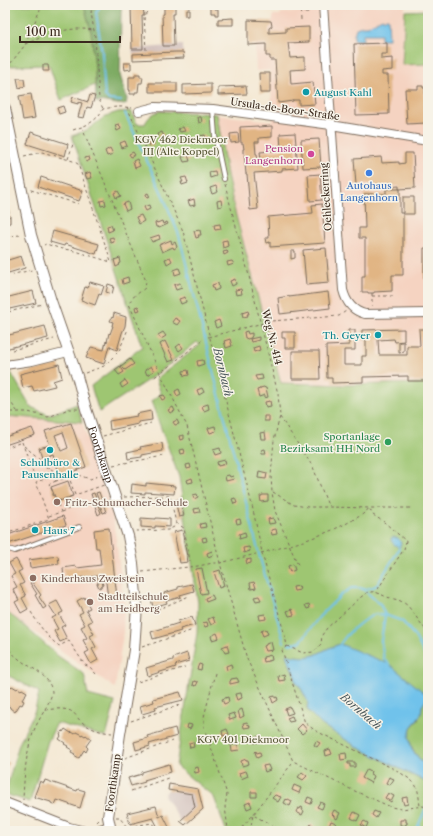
<svg xmlns="http://www.w3.org/2000/svg" width="433" height="836" viewBox="0 0 433 836" font-family="'Libre Caslon Text',serif">
<style>
.built{fill:#f5d3c1}
.industrial{fill:#d1c0bc}
.green{fill:#9ec672;stroke:#6c7848}
.forest{fill:#7eab64;stroke:#5c6a41}
.water{fill:#6fc2eb;stroke:#557684}
.lines{fill:none;stroke-linecap:round;stroke-linejoin:round}
.stream{stroke:#6fc2eb;stroke-width:2}
.building{fill:#e1b584;fill-rule:evenodd}
.service-casing{stroke:#7c6c5d;stroke-width:6}
.minor-casing{stroke:#7c6c5d;stroke-width:10}
.tertiary-casing{stroke:#7c6c5d;stroke-width:12}
.path{stroke:#7c6c5d;stroke-width:1;stroke-dasharray:3 3;stroke-linecap:butt}
.service{stroke:#fff;stroke-width:4}
.minor{stroke:#fff;stroke-width:8}
.tertiary{stroke:#fff;stroke-width:10}
.culture-dot{fill:#0f9aa8;stroke:#f7f3e8;stroke-width:1.5}
.hotel-dot{fill:#d1479c;stroke:#f7f3e8;stroke-width:1.5}
.shop-dot{fill:#3f7fe0;stroke:#f7f3e8;stroke-width:1.5}
.leisure-dot{fill:#2e9e5b;stroke:#f7f3e8;stroke-width:1.5}
.education-dot{fill:#8d6e63;stroke:#f7f3e8;stroke-width:1.5}
.labels{text-anchor:middle;dominant-baseline:central;stroke-width:3;stroke-linejoin:round;paint-order:stroke}
.culture-label{font-size:10px;fill:#0d838f;stroke:#f7f3e8;text-anchor:start}
.street-label{font-size:10px;fill:#3b2a1e;stroke:#f7f3e8}
.park-label{font-size:10px;fill:#595937;stroke:#f7f3e8}
.hotel-label{font-size:10px;fill:#b23c85;stroke:#f7f3e8;text-anchor:end}
.shop-label{font-size:10px;fill:#366cbe;stroke:#f7f3e8}
.leisure-label{font-size:10px;fill:#27864d;stroke:#f7f3e8;text-anchor:end}
.education-label{font-size:10px;fill:#785e54;stroke:#f7f3e8;text-anchor:start}
.water-label{font-size:11px;font-style:italic;fill:#4b585c;stroke:#f7f3e8}
</style>
<rect width="100%" height="100%" fill="#f7f3e8"/>
<filter id="ink" filterUnits="userSpaceOnUse"><feTurbulence type="fractalNoise" baseFrequency=".025" numOctaves="2"/><feDisplacementMap in="SourceGraphic" scale="8" xChannelSelector="R" yChannelSelector="G"/><feConvolveMatrix kernelMatrix="1 2 1 2 8 2 1 2 1" color-interpolation-filters="sRGB"/></filter>
<filter id="wash" filterUnits="userSpaceOnUse"><feTurbulence type="fractalNoise" baseFrequency=".012" numOctaves="4" result="noise"/><feDisplacementMap in="SourceGraphic" scale="16" xChannelSelector="R" yChannelSelector="G"/><feGaussianBlur stdDeviation="0.9" result="paint"/><feColorMatrix in="noise" values="0 0 0 0 0 0 0 0 0 0 0 0 0 0 0 0 0 1.4 0 .05"/><feComposite in="paint" operator="in"/></filter>
<g filter="url(#wash)">
<rect width="100%" height="100%" fill="#f4e8d3"/>
<!-- built -->
<path class="built" d="M 298,5 L 405,5 L 403,46 L 402,46 L 402,64 L 428,64 L 428,383 L 346,385 L 281,383 L 235,212 L 226,170 L 217,115 L 273,121 L 270,70 L 256,71 L 255,45 L 248,45 L 248,20 L 271,21 L 273,20 L 273,15 L 280,15 L 281,13 L 298,12 Z
M 5,416 L 82,422 L 105,488 L 113,516 L 124,602 L 123,634 L 115,688 L 20,622 L 5,611 Z"/>
<!-- industrial -->
<path class="industrial" d="M 183,45 L 183,52 L 133,54 L 132,49 Z
M 168,790 L 192,794 L 195,807 L 180,821 L 164,795 Z"/>
<!-- green -->
<path class="green" d="M 5,5 L 84,5 L 91,31 L 95,68 L 95,85 L 61,100 L 49,65 L 8,66 L 5,24 Z
M 428,10 L 428,64 L 402,65 L 405,11 Z
M 131,111 L 137,124 L 145,124 C 148,117 153,113 160,111 L 217,114 L 226,170 L 235,212 L 281,383 L 346,385 L 428,383 L 428,769 C 419,758 405,745 411,729 C 413,724 420,719 421,713 C 422,710 421,707 423,704 L 340,644 L 329,648 L 315,655 L 305,657 L 293,656 L 287,654 L 286,655 L 295,676 L 296,682 L 302,690 L 308,702 L 307,708 L 309,712 L 322,725 L 359,748 L 428,783 L 428,831 L 227,831 L 226,830 L 214,797 L 176,766 L 197,633 L 198,603 L 179,477 L 151,401 L 161,394 L 156,379 L 200,345 L 197,342 L 154,376 L 99,412 L 91,386 L 142,347 L 72,136 L 87,130 L 106,116 L 118,112 Z
M 10,371 L 31,407 L 49,415 L 77,404 L 82,422 L 5,416 L 5,377 Z
M 5,611 L 20,622 L 58,656 L 84,674 L 88,695 L 115,702 L 106,737 L 57,723 L 48,741 L 30,802 L 5,794 L 19,744 L 35,710 L 39,692 L 7,675 L 5,675 Z"/>
<!-- forest -->
<path class="forest" d="M 84,5 L 122,5 L 121,11 L 120,75 L 127,99 L 126,104 C 118,105 113,103 106,102 C 103,101 99,102 96,102 L 95,68 L 91,31 Z"/>
<!-- water -->
<path class="water" d="M 380,19 L 383,18 L 384,20 L 386,18 L 388,18 L 389,39 L 381,39 L 381,34 L 363,34 L 363,40 L 354,40 L 354,35 L 356,28 L 362,26 L 368,26 Z
M 393,537 L 398,538 L 401,543 L 399,548 C 395,544 391,544 391,538 Z
M 340,644 L 389,664 L 427,695 L 426,700 L 422,706 L 421,714 L 411,728 L 409,736 L 412,750 L 428,769 L 428,783 L 359,748 L 322,725 L 309,712 L 307,708 L 308,702 L 302,690 L 296,682 L 295,676 L 286,655 L 287,654 L 293,656 L 305,657 L 315,655 L 329,648 Z"/>
<g class="lines">
<!-- stream -->
<path class="stream" d="M 101,5 L 96,12 L 102,53 L 105,96 L 109,100 L 121,101
M 125,113 L 164,198 L 179,235 L 260,558 L 284,642
M 364,589 L 371,588 L 377,585 L 396,554 L 399,548
M 289,644 L 297,643 L 301,641 L 319,617 L 341,595 L 351,588 L 360,588 L 363,589 L 380,604 L 385,615 L 381,641 L 384,659 L 389,664
M 340,644 L 346,636 L 353,629 L 363,621 L 375,614 L 385,615 L 402,621 L 414,635 L 428,661
M 425,693 L 428,688
M 416,831 L 428,803"/>
</g>
<g id="blocks">
<!-- building -->
<path class="building" d="M 131,5 L 151,5 L 151,7 L 143,7 L 144,15 L 142,15 L 143,49 L 132,49 Z
M 164,5 L 175,5 L 175,13 L 173,13 L 174,46 L 163,46 L 162,14 L 164,14 Z
M 188,5 L 198,5 L 198,6 L 188,7 Z
M 211,5 L 215,5 L 215,9 L 218,9 L 218,15 L 215,15 L 215,13 L 211,13 Z
M 302,5 L 308,5 L 308,12 L 303,12 Z
M 186,9 L 189,9 L 189,16 L 186,16 Z
M 233,18 L 233,25 L 218,25 L 218,19 Z
M 248,20 L 271,21 L 272,26 L 269,28 L 269,33 L 286,32 L 286,28 L 309,27 L 309,42 L 288,43 L 290,58 L 305,57 L 305,69 L 290,70 L 291,84 L 313,82 L 315,104 L 299,105 L 299,100 L 293,100 L 293,101 L 278,103 L 275,60 L 270,60 L 270,56 L 266,56 L 266,44 L 248,45 Z
M 387,43 L 387,54 L 381,54 L 381,59 L 393,58 L 393,70 L 382,71 L 382,75 L 388,75 L 389,114 L 356,115 L 354,44 Z
M 175,52 L 183,52 L 184,58 L 133,60 L 133,54 Z
M 124,63 L 131,63 L 131,69 L 125,70 Z
M 43,65 L 48,65 L 49,71 L 43,71 Z
M 259,73 L 270,73 L 270,93 L 260,93 Z
M 135,74 L 140,74 L 140,77 L 143,77 L 142,83 L 139,83 L 138,92 L 135,92 L 135,94 L 130,94 L 130,90 L 129,90 L 129,77 L 135,77 Z
M 17,78 L 21,78 L 21,79 L 24,79 L 25,86 L 19,88 Z
M 149,83 L 177,83 L 177,92 L 149,92 Z
M 211,84 L 211,93 L 183,94 L 183,85 Z
M 246,86 L 247,94 L 218,95 L 218,87 Z
M 418,86 L 423,86 L 423,88 L 425,88 L 426,123 L 407,124 L 405,89 L 418,89 Z
M 31,94 L 35,118 L 23,120 L 19,96 Z
M 90,95 L 95,96 L 91,108 L 87,107 L 84,118 L 78,117 L 82,103 L 78,102 L 78,104 L 71,102 L 73,97 L 88,102 Z
M 63,106 L 65,112 L 59,114 L 57,108 Z
M 198,117 L 201,117 L 202,122 L 199,123 Z
M 119,124 L 121,129 L 117,131 L 115,125 Z
M 258,126 L 258,127 L 272,126 L 272,137 L 259,138 L 259,142 L 255,142 L 256,154 L 257,154 L 258,160 L 261,159 L 260,152 L 281,150 L 280,134 L 295,133 L 298,168 L 282,169 L 282,171 L 254,173 L 258,209 L 250,210 L 247,174 L 246,174 L 244,152 L 243,153 L 243,149 L 244,149 L 243,143 L 241,143 L 240,127 Z
M 183,127 L 185,131 L 180,132 L 178,129 Z
M 31,132 L 68,144 L 65,156 L 27,144 Z
M 162,132 L 165,139 L 160,141 L 157,134 Z
M 238,133 L 239,142 L 231,143 L 230,134 Z
M 205,135 L 207,142 L 202,143 L 200,136 Z
M 149,139 L 149,140 L 152,139 L 154,144 L 149,146 L 147,140 Z
M 319,139 L 321,167 L 303,168 L 301,140 Z
M 125,141 L 127,146 L 122,148 L 120,143 Z
M 110,148 L 113,154 L 107,156 L 105,151 Z
M 161,149 L 163,155 L 159,157 L 157,151 Z
M 133,152 L 135,155 L 131,157 L 129,154 Z
M 405,153 L 413,153 L 415,188 L 399,189 L 399,186 L 372,188 L 372,184 L 356,185 L 354,159 L 381,157 L 382,163 L 399,162 L 399,164 L 405,163 Z
M 188,155 L 190,161 L 184,162 L 182,157 Z
M 89,157 L 90,160 L 86,162 L 85,158 Z
M 137,159 L 140,166 L 135,168 L 133,161 Z
M 215,171 L 216,176 L 210,178 L 209,172 Z
M 90,172 L 92,178 L 87,179 L 85,174 Z
M 320,174 L 322,200 L 310,201 L 308,175 Z
M 41,177 L 83,191 L 79,201 L 38,187 Z
M 186,177 L 188,183 L 182,185 L 181,182 L 183,182 L 181,178 Z
M 216,186 L 218,192 L 212,194 L 210,188 Z
M 386,189 L 400,189 L 400,213 L 403,213 L 403,275 L 392,275 L 392,291 L 374,292 L 374,293 L 368,293 L 368,292 L 362,292 L 362,276 L 365,276 L 365,238 L 359,238 L 359,228 L 365,228 L 364,194 L 386,194 Z
M 118,191 L 121,196 L 116,198 L 114,193 Z
M 148,193 L 150,197 L 147,198 L 146,194 Z
M 5,196 L 6,196 L 7,200 L 9,213 L 5,213 Z
M 403,197 L 414,197 L 414,214 L 403,214 Z
M 194,199 L 195,205 L 190,206 L 188,201 Z
M 105,200 L 106,205 L 101,206 L 100,201 Z
M 221,200 L 222,206 L 218,207 L 217,201 Z
M 128,202 L 130,209 L 126,211 L 123,204 Z
M 322,204 L 325,243 L 270,247 L 270,242 L 266,243 L 265,238 L 269,238 L 268,217 L 313,213 L 312,205 Z
M 149,205 L 150,209 L 146,211 L 144,207 Z
M 141,215 L 144,221 L 139,224 L 136,217 Z
M 10,216 L 10,223 L 5,224 L 5,217 Z
M 162,221 L 163,224 L 167,222 L 168,224 L 159,228 L 158,227 L 156,227 L 155,223 L 157,222 L 157,223 Z
M 220,224 L 221,229 L 215,230 L 214,225 Z
M 111,225 L 113,230 L 108,232 L 107,226 Z
M 200,230 L 201,235 L 198,235 L 199,237 L 196,238 L 194,231 Z
M 53,231 L 99,244 L 96,254 L 65,244 L 64,246 L 50,242 Z
M 159,235 L 160,239 L 152,242 L 150,238 Z
M 113,237 L 114,242 L 111,243 L 109,238 Z
M 171,240 L 172,244 L 175,242 L 177,247 L 174,249 L 173,247 L 162,252 L 159,245 Z
M 227,240 L 228,246 L 223,248 L 222,241 Z
M 326,248 L 329,283 L 306,285 L 303,250 Z
M 424,248 L 428,248 L 428,279 L 424,279 Z
M 227,250 L 228,253 L 224,255 L 223,251 Z
M 291,251 L 295,251 L 295,258 L 291,259 Z
M 21,256 L 25,268 L 5,274 L 5,261 Z
M 170,257 L 172,261 L 167,264 L 165,259 Z
M 120,258 L 121,263 L 119,264 L 120,265 L 116,267 L 114,260 Z
M 232,261 L 234,264 L 228,266 L 227,262 Z
M 179,268 L 181,273 L 175,275 L 174,270 Z
M 128,277 L 129,282 L 123,284 L 122,279 Z
M 235,279 L 236,284 L 232,286 L 230,281 Z
M 90,282 L 104,286 L 101,295 L 99,294 L 95,305 L 81,300 L 85,287 L 88,288 Z
M 180,283 L 182,288 L 176,290 L 174,285 Z
M 218,283 L 219,289 L 214,291 L 212,285 Z
M 108,284 L 114,286 L 112,294 L 106,292 Z
M 241,289 L 242,294 L 236,295 L 235,290 Z
M 33,291 L 36,303 L 5,310 L 5,298 Z
M 328,292 L 330,308 L 280,314 L 278,298 L 289,296 L 289,297 Z
M 185,297 L 186,302 L 181,304 L 179,299 Z
M 138,306 L 140,310 L 136,311 L 135,307 Z
M 248,311 L 249,314 L 247,314 L 248,316 L 243,317 L 242,313 Z
M 114,313 L 126,317 L 125,326 L 122,333 L 117,350 L 110,347 L 111,346 L 109,346 L 104,364 L 86,358 L 91,347 L 104,350 L 106,341 L 107,342 L 109,333 L 110,334 L 113,326 L 112,326 L 113,322 L 110,321 L 112,317 L 113,318 Z
M 175,318 L 180,321 L 177,325 L 172,322 Z
M 219,320 L 221,326 L 216,328 L 214,322 Z
M 45,326 L 48,338 L 5,349 L 5,336 Z
M 404,329 L 404,341 L 395,342 L 394,339 L 378,340 L 379,355 L 407,355 L 407,346 L 420,346 L 419,329 L 428,329 L 428,381 L 408,381 L 408,376 L 363,377 L 363,382 L 332,383 L 332,378 L 327,378 L 326,346 L 349,345 L 348,330 L 355,330 L 355,350 L 344,350 L 344,365 L 362,365 L 362,356 L 366,356 L 366,340 L 362,340 L 362,330 Z
M 247,331 L 248,334 L 252,333 L 252,336 L 251,337 L 251,338 L 247,339 L 246,338 L 245,338 L 244,332 Z
M 163,332 L 166,336 L 161,339 L 158,335 Z
M 282,332 L 295,332 L 295,348 L 285,348 L 285,338 L 282,338 Z
M 259,337 L 259,340 L 251,342 L 250,339 Z
M 230,339 L 232,346 L 226,348 L 224,341 Z
M 165,341 L 174,360 L 168,362 L 160,344 Z
M 399,342 L 404,342 L 404,352 L 399,353 Z
M 180,344 L 183,348 L 179,351 L 176,347 Z
M 259,346 L 260,350 L 254,352 L 253,348 Z
M 292,351 L 319,351 L 320,379 L 292,379 Z
M 130,359 L 134,364 L 125,370 L 121,366 Z
M 203,360 L 204,364 L 198,366 L 197,361 Z
M 59,364 L 62,378 L 53,381 L 55,386 L 34,391 L 32,386 L 23,388 L 20,374 Z
M 120,366 L 124,372 L 119,375 L 115,370 Z
M 151,366 L 154,371 L 147,375 L 145,370 Z
M 188,370 L 189,375 L 184,376 L 183,371 Z
M 262,375 L 263,379 L 257,380 L 255,376 Z
M 125,380 L 128,384 L 122,388 L 120,384 Z
M 264,387 L 265,388 L 266,388 L 268,397 L 265,398 L 265,395 L 259,397 L 257,390 L 260,389 L 260,388 Z
M 202,388 L 204,392 L 199,395 L 197,390 Z
M 179,389 L 181,394 L 177,396 L 175,391 Z
M 164,395 L 166,398 L 162,400 L 160,396 Z
M 270,401 L 271,406 L 266,407 L 265,402 Z
M 208,404 L 209,409 L 204,411 L 202,406 Z
M 173,407 L 175,411 L 170,413 L 168,410 Z
M 151,411 L 152,420 L 138,422 L 138,424 L 110,430 L 109,421 L 137,416 L 136,414 Z
M 264,416 L 269,416 L 269,421 L 264,421 Z
M 177,420 L 179,424 L 175,425 L 173,422 Z
M 71,423 L 86,467 L 60,476 L 53,454 L 42,458 L 39,448 L 50,445 L 45,431 ZM 63,432 L 68,448 L 61,451 L 55,435 Z
M 215,426 L 216,431 L 210,433 L 208,428 Z
M 32,428 L 35,435 L 5,445 L 5,437 Z
M 265,432 L 266,439 L 261,439 L 260,433 Z
M 184,435 L 184,439 L 180,440 L 179,436 Z
M 162,443 L 163,451 L 142,455 L 142,457 L 128,459 L 127,452 L 141,449 L 140,447 Z
M 220,448 L 221,453 L 215,455 L 213,450 Z
M 184,449 L 185,453 L 181,454 L 180,450 Z
M 265,449 L 266,454 L 262,454 L 261,450 Z
M 225,460 L 226,464 L 218,466 L 217,462 Z
M 190,464 L 191,468 L 187,469 L 186,465 Z
M 259,471 L 267,473 L 266,479 L 258,478 Z
M 229,475 L 230,477 L 233,476 L 234,479 L 226,481 L 225,476 Z
M 192,478 L 193,482 L 188,483 L 187,480 Z
M 68,481 L 73,496 L 57,502 L 51,487 Z
M 146,483 L 175,486 L 174,494 L 145,492 L 145,494 L 131,493 L 132,484 L 146,486 Z
M 99,492 L 106,512 L 103,513 L 100,505 L 98,505 L 101,513 L 98,515 L 91,494 L 94,493 L 97,501 L 99,501 L 96,493 Z
M 197,494 L 198,497 L 194,499 L 193,495 Z
M 262,495 L 268,495 L 268,501 L 261,502 L 260,496 L 262,496 Z
M 235,498 L 237,503 L 234,504 L 232,499 Z
M 180,499 L 184,516 L 179,517 L 175,500 Z
M 199,508 L 200,512 L 195,513 L 194,509 Z
M 63,516 L 66,525 L 8,544 L 5,536 Z
M 141,518 L 156,519 L 156,518 L 170,519 L 170,527 L 155,526 L 155,528 L 141,527 Z
M 273,518 L 275,523 L 269,524 L 268,519 Z
M 240,519 L 241,523 L 237,524 L 236,520 Z
M 205,523 L 206,527 L 201,528 L 200,524 Z
M 109,528 L 117,597 L 108,598 L 105,575 L 100,575 L 103,585 L 101,586 L 101,587 L 99,588 L 97,583 L 99,583 L 97,576 L 64,579 L 63,568 L 76,566 L 77,568 L 101,565 L 99,548 L 96,548 L 94,530 Z
M 276,529 L 277,534 L 272,535 L 271,530 Z
M 182,530 L 188,562 L 180,563 L 174,532 Z
M 245,532 L 246,537 L 239,539 L 239,537 L 240,537 L 239,534 Z
M 206,537 L 207,541 L 203,542 L 202,538 Z
M 249,547 L 250,551 L 244,553 L 243,548 Z
M 212,551 L 213,555 L 208,557 L 207,553 Z
M 58,556 L 59,564 L 30,568 L 29,560 Z
M 16,559 L 22,570 L 18,572 L 24,583 L 20,585 L 26,596 L 22,598 L 28,609 L 21,613 L 15,602 L 19,600 L 13,589 L 17,587 L 11,576 L 15,574 L 9,563 Z
M 251,559 L 251,563 L 247,564 L 246,560 Z
M 293,564 L 295,570 L 290,572 L 288,566 Z
M 202,568 L 207,593 L 201,594 L 196,569 Z
M 220,570 L 224,586 L 219,588 L 214,572 Z
M 32,582 L 41,595 L 39,597 L 46,607 L 43,609 L 35,595 L 37,594 L 30,583 Z
M 254,582 L 256,588 L 251,589 L 250,583 Z
M 192,584 L 194,591 L 180,595 L 181,597 L 166,601 L 167,603 L 153,607 L 151,599 L 165,595 L 164,593 L 178,589 L 178,587 Z
M 299,586 L 300,590 L 294,591 L 293,587 Z
M 212,595 L 214,599 L 206,602 L 205,598 Z
M 259,596 L 261,600 L 256,601 L 254,597 Z
M 84,597 L 90,608 L 86,610 L 92,621 L 88,623 L 94,634 L 90,636 L 96,647 L 92,649 L 98,660 L 91,664 L 85,653 L 89,651 L 83,640 L 87,638 L 81,627 L 85,625 L 79,614 L 83,612 L 77,601 Z
M 57,601 L 63,612 L 59,614 L 65,625 L 61,627 L 67,639 L 60,642 L 54,631 L 58,629 L 52,618 L 56,616 L 49,605 Z
M 309,604 L 310,608 L 307,609 L 305,605 Z
M 292,609 L 294,615 L 289,616 L 287,611 Z
M 265,614 L 266,619 L 260,620 L 259,615 Z
M 192,617 L 195,625 L 180,629 L 181,631 L 153,639 L 151,632 L 179,623 L 178,621 Z
M 213,617 L 215,623 L 211,625 L 208,619 Z
M 207,622 L 208,626 L 205,627 L 203,623 Z
M 266,629 L 268,634 L 263,636 L 261,631 Z
M 217,633 L 219,638 L 212,640 L 211,636 Z
M 271,642 L 273,650 L 266,651 L 264,646 L 266,645 L 266,644 Z
M 227,645 L 229,652 L 225,653 L 222,647 Z
M 187,653 L 189,661 L 175,665 L 176,667 L 148,676 L 146,668 L 173,660 L 173,658 Z
M 271,655 L 272,660 L 264,662 L 263,657 Z
M 199,664 L 202,665 L 201,670 L 197,669 Z
M 231,664 L 232,668 L 227,670 L 226,666 Z
M 284,674 L 285,680 L 279,681 L 278,676 Z
M 237,678 L 239,682 L 230,684 L 230,681 L 231,680 L 231,679 Z
M 194,681 L 198,682 L 196,686 L 193,685 Z
M 5,685 L 7,686 L 8,685 L 11,687 L 12,686 L 17,689 L 18,688 L 21,690 L 22,689 L 27,692 L 22,700 L 24,701 L 22,705 L 20,704 L 15,712 L 10,708 L 10,707 L 7,705 L 8,704 L 5,702 Z
M 180,692 L 183,700 L 155,707 L 156,710 L 142,714 L 140,706 L 154,702 L 153,699 Z
M 241,693 L 242,698 L 237,700 L 235,694 Z
M 275,696 L 275,698 L 277,697 L 278,700 L 273,703 L 271,697 Z
M 228,697 L 229,702 L 224,704 L 222,699 Z
M 290,707 L 293,713 L 287,715 L 285,709 Z
M 242,709 L 244,716 L 240,718 L 238,711 Z
M 234,713 L 236,718 L 230,720 L 228,715 Z
M 292,716 L 294,721 L 289,722 L 287,718 Z
M 247,722 L 248,725 L 249,724 L 250,727 L 244,728 L 243,723 Z
M 188,724 L 192,725 L 190,729 L 187,728 Z
M 302,724 L 307,730 L 302,734 L 297,729 Z
M 175,728 L 177,736 L 149,744 L 150,746 L 136,750 L 134,742 L 148,738 L 147,736 Z
M 65,729 L 71,733 L 72,732 L 75,734 L 76,732 L 82,735 L 82,734 L 85,736 L 86,735 L 91,739 L 86,746 L 88,748 L 86,752 L 84,750 L 79,758 L 74,755 L 75,754 L 71,752 L 72,750 L 67,747 L 68,746 L 64,744 L 65,743 L 59,739 L 61,736 L 60,735 L 62,731 L 63,732 Z
M 227,729 L 229,734 L 223,736 L 222,731 Z
M 259,736 L 260,742 L 254,743 L 253,738 Z
M 316,741 L 320,743 L 317,747 L 314,745 Z
M 193,742 L 194,747 L 190,748 L 189,743 Z
M 237,744 L 239,750 L 232,751 L 231,745 Z
M 330,749 L 332,754 L 326,756 L 325,751 Z
M 256,751 L 257,753 L 260,752 L 261,756 L 257,758 L 255,752 Z
M 346,753 L 347,759 L 341,760 L 340,754 Z
M 246,759 L 246,760 L 248,760 L 249,764 L 242,766 L 241,761 Z
M 5,761 L 9,763 L 5,770 Z
M 348,762 L 355,762 L 355,767 L 350,767 L 350,764 L 348,764 Z
M 169,764 L 171,772 L 144,780 L 145,782 L 131,786 L 128,778 L 142,774 L 142,772 Z
M 268,765 L 270,770 L 265,772 L 263,766 Z
M 198,767 L 199,772 L 195,773 L 194,768 Z
M 367,769 L 371,771 L 370,774 L 374,776 L 371,783 L 362,778 Z
M 245,771 L 246,771 L 248,776 L 241,779 L 239,773 Z
M 302,772 L 307,776 L 303,780 L 298,777 Z
M 389,777 L 394,779 L 390,785 L 386,783 Z
M 45,780 L 77,791 L 78,789 L 85,791 L 80,808 L 57,800 L 55,805 L 51,803 L 51,802 L 34,797 L 40,781 L 44,783 Z
M 169,784 L 198,789 L 203,809 L 185,825 L 180,821 L 195,807 L 192,794 L 168,790 Z
M 294,785 L 301,788 L 299,793 L 292,790 Z
M 251,792 L 257,792 L 257,797 L 251,797 Z
M 388,793 L 394,796 L 391,802 L 385,798 Z
M 275,795 L 281,797 L 278,802 L 272,798 Z
M 308,797 L 313,799 L 311,804 L 306,802 Z
M 407,797 L 408,804 L 404,805 L 402,798 Z
M 286,799 L 287,800 L 288,799 L 292,801 L 290,806 L 284,803 Z
M 250,802 L 252,807 L 247,809 L 245,804 Z
M 320,802 L 324,804 L 322,809 L 317,807 Z
M 156,806 L 159,817 L 163,815 L 171,831 L 160,831 L 153,818 L 130,824 L 127,813 Z
M 301,807 L 303,808 L 302,810 L 304,811 L 302,815 L 296,812 L 298,808 L 300,809 Z
M 334,810 L 340,813 L 337,819 L 334,817 L 334,816 L 332,814 Z
M 374,811 L 379,813 L 376,818 L 372,815 Z
M 354,812 L 360,815 L 357,821 L 351,818 Z
M 403,819 L 406,819 L 406,822 L 407,822 L 407,824 L 406,824 L 405,826 L 400,825 L 400,820 L 403,820 Z
M 331,821 L 336,823 L 333,828 L 329,826 Z
M 364,821 L 368,823 L 366,828 L 361,825 Z
M 311,824 L 316,827 L 314,831 L 308,829 Z"/>
</g>
</g>
<g filter="url(#ink)">
<use href="#blocks" fill-opacity="0" stroke="#7c6c5d" stroke-width="1"/>
<g class="lines">
<!-- service casing -->
<g class="service-casing">
<path id="service" d="M 213,109 L 215,136 L 224,179
M 5,548 L 15,551 L 79,527"/>
</g>
<!-- minor casing -->
<g class="minor-casing">
<path id="minor" d="M 323,5 L 343,290 C 346,302 353,311 365,314 L 428,313
M 139,111 L 155,107 L 213,109 L 331,125 L 428,141
M 5,365 L 32,361 L 68,352
M 5,802 L 69,827 L 85,831
M 95,831 L 109,826"/>
</g>
<!-- tertiary casing -->
<g class="tertiary-casing">
<g id="tertiary">
<path id="s1" d="M 5,108 L 31,235 L 51,301 L 77,376 L 86,409 L 128,536 L 133,563 L 137,606 L 134,650 L 120,734 L 108,817 L 111,831"/>
</g>
</g>
<!-- path -->
<path class="path" d="M 89,5 L 91,11
M 94,5 L 91,12 L 95,37 L 99,99 L 103,109
M 300,5 L 301,20
M 25,44 C 50,34 66,26 93,30
M 146,50 L 144,16 L 152,5
M 5,64 L 10,64 L 25,45 L 42,5
M 316,96 L 322,96
M 127,107 L 183,231 L 252,505 L 263,557 L 285,636 L 287,646
M 82,127 L 85,135 L 146,281 L 145,288 L 132,298 L 129,304 L 160,373 L 153,378
M 73,130 C 87,125 95,123 103,109 C 113,107 122,106 132,108
M 24,156 L 42,152 L 73,161 L 78,164 L 111,262 L 71,250 L 62,249 L 46,244 L 44,245
M 68,159 L 73,144
M 225,184 L 230,204 L 247,268 L 278,394 L 280,416 L 274,440 L 271,476 L 272,492 L 275,511 L 297,563 L 300,566
M 31,190 L 79,204
M 5,236 L 22,235
M 5,276 L 32,270
M 372,293 L 372,306
M 372,296 L 396,296
M 8,312 L 42,304
M 208,337 L 271,321 L 339,316 L 346,311
M 202,339 L 199,343 L 160,373 L 187,426 L 220,563 L 247,659 L 293,761 L 348,788 L 391,807 L 402,809 L 423,806 L 428,808
M 12,350 L 54,339
M 85,373 L 104,366 L 119,351 L 128,329
M 5,388 L 9,400 L 17,411
M 5,412 L 28,412 L 48,417 L 59,413 L 68,409 L 78,409
M 280,417 L 313,467 L 327,503 L 330,506
M 103,436 L 151,423
M 24,446 L 45,463 L 48,474 L 53,473
M 5,448 L 22,442 L 36,481
M 113,465 L 164,456
M 47,468 L 51,467 L 56,481 L 69,477
M 78,475 L 90,479 L 101,475 L 109,478 L 104,485 L 75,495 L 69,477 Z
M 56,481 L 49,484 L 51,487 L 55,502 L 75,495
M 273,492 L 294,505 L 308,507 L 330,507 L 369,508 L 413,508
M 124,497 L 170,496 L 176,523 L 174,527 L 168,530 L 135,531
M 61,512 L 69,509
M 49,516 L 61,512 L 57,502
M 176,523 L 184,528 L 190,561
M 5,534 L 49,519 L 36,482 L 59,474
M 261,553 C 292,545 323,536 351,521 C 358,517 365,514 369,508 L 373,515 L 384,522 L 406,541 L 404,549 L 376,592
M 5,555 L 9,556 L 10,555
M 142,572 L 198,566 L 213,563 L 220,563 L 256,554
M 145,611 L 161,608 L 189,596
M 31,612 C 39,625 47,637 59,646 L 69,641 L 85,665 L 90,667 L 96,674
M 5,645 C 10,651 16,657 23,662 C 32,668 43,673 49,683 C 50,685 52,689 52,692 C 52,699 39,719 35,728 C 26,750 24,776 23,800
M 287,646 L 282,650 L 305,723 L 316,731 L 398,771 C 403,775 413,780 416,786 C 419,791 419,800 420,806
M 287,646 L 303,653 L 314,652 L 321,644 L 322,635 L 327,628 L 361,597 L 368,592 C 377,591 379,594 387,597 C 396,600 400,599 408,606 L 428,633
M 142,647 L 193,630
M 215,673 L 204,717 L 204,727 L 227,794 L 225,807 L 228,829 L 236,831
M 138,682 L 185,667
M 426,702 L 428,703
M 45,710 C 52,709 61,708 68,710 C 76,712 76,718 82,722 C 90,729 101,732 112,733
M 131,721 L 182,704
M 125,758 L 175,740
M 131,791 L 168,778
M 116,817 L 119,817 L 127,827 L 152,823 L 157,831
M 96,822 L 98,820 L 99,817
M 237,831 L 241,828 L 253,815 L 283,831
M 250,831 L 253,815 L 290,766 L 293,761"/>
<!-- service -->
<use href="#service" class="service"/>
<!-- minor -->
<use href="#minor" class="minor"/>
<!-- tertiary -->
<use href="#tertiary" class="tertiary"/>
</g>
</g>
<!-- markers -->
<g class="culture-dot">
<circle cx="306" cy="92" r="4"/>
<circle cx="378" cy="335" r="4"/>
<circle cx="50" cy="450" r="4"/>
<circle cx="35" cy="530" r="4"/>
</g>
<circle class="hotel-dot" cx="311" cy="154" r="4"/>
<circle class="shop-dot" cx="369" cy="173" r="4"/>
<circle class="leisure-dot" cx="388" cy="442" r="4"/>
<g class="education-dot">
<circle cx="57" cy="502" r="4"/>
<circle cx="33" cy="578" r="4"/>
<circle cx="90" cy="602" r="4"/>
</g>
<g class="labels">
<!-- culture labels -->
<g class="culture-label">
<text x="314" y="92">August Kahl</text>
<text x="370" y="335" text-anchor="end">Th. Geyer</text>
<text x="50" y="462" text-anchor="middle">Schulbüro &amp;<tspan x="50" dy="12">Pausenhalle</tspan></text>
<text x="43" y="530">Haus 7</text>
</g>
<!-- street labels -->
<g class="street-label">
<text transform="translate(285 109) rotate(8)">Ursula-de-Boor-Straße</text>
<text transform="translate(326 197) rotate(-94)">Oehleckerring</text>
<text transform="translate(272 337) rotate(76)">Weg Nr. 414</text>
<text stroke="none"><textPath href="#s1" startOffset="360">Foorthkamp</textPath></text>
<text transform="translate(113 783) rotate(-82)">Foorthkamp</text>
</g>
<!-- park labels -->
<g class="park-label">
<text x="181" y="139">KGV 462 Diekmoor<tspan x="181" dy="12">III (Alte Koppel)</tspan></text>
<text x="243" y="739">KGV 401 Diekmoor</text>
</g>
<!-- hotel labels -->
<g class="hotel-label">
<text x="303" y="148">Pension<tspan x="303" dy="12">Langenhorn</tspan></text>
</g>
<!-- shop labels -->
<g class="shop-label">
<text x="369" y="185">Autohaus<tspan x="369" dy="12">Langenhorn</tspan></text>
</g>
<!-- leisure labels -->
<g class="leisure-label">
<text x="380" y="436">Sportanlage<tspan x="380" dy="12">Bezirksamt HH Nord</tspan></text>
</g>
<!-- education labels -->
<g class="education-label">
<text x="65" y="502">Fritz-Schumacher-Schule</text>
<text x="41" y="578">Kinderhaus Zweistein</text>
<text x="98" y="596">Stadtteilschule<tspan x="98" dy="12">am Heidberg</tspan></text>
</g>
<!-- water labels -->
<g class="water-label">
<text transform="translate(223 372) rotate(76)">Bornbach</text>
<text transform="translate(361 711) rotate(40)">Bornbach</text>
</g>
</g>
<!-- margin -->
<rect width="433" height="836" fill="none" stroke="#f7f3e8" stroke-width="20"/>
<!-- scale -->
<path d="M20 36v6h100v-6" fill="none" stroke="#3b2a1e" stroke-width="2"/>
<text x="26" y="36" font-size="12" fill="#3b2a1e" stroke="#f7f3e8" stroke-width="3" paint-order="stroke">100 m</text>
</svg>
